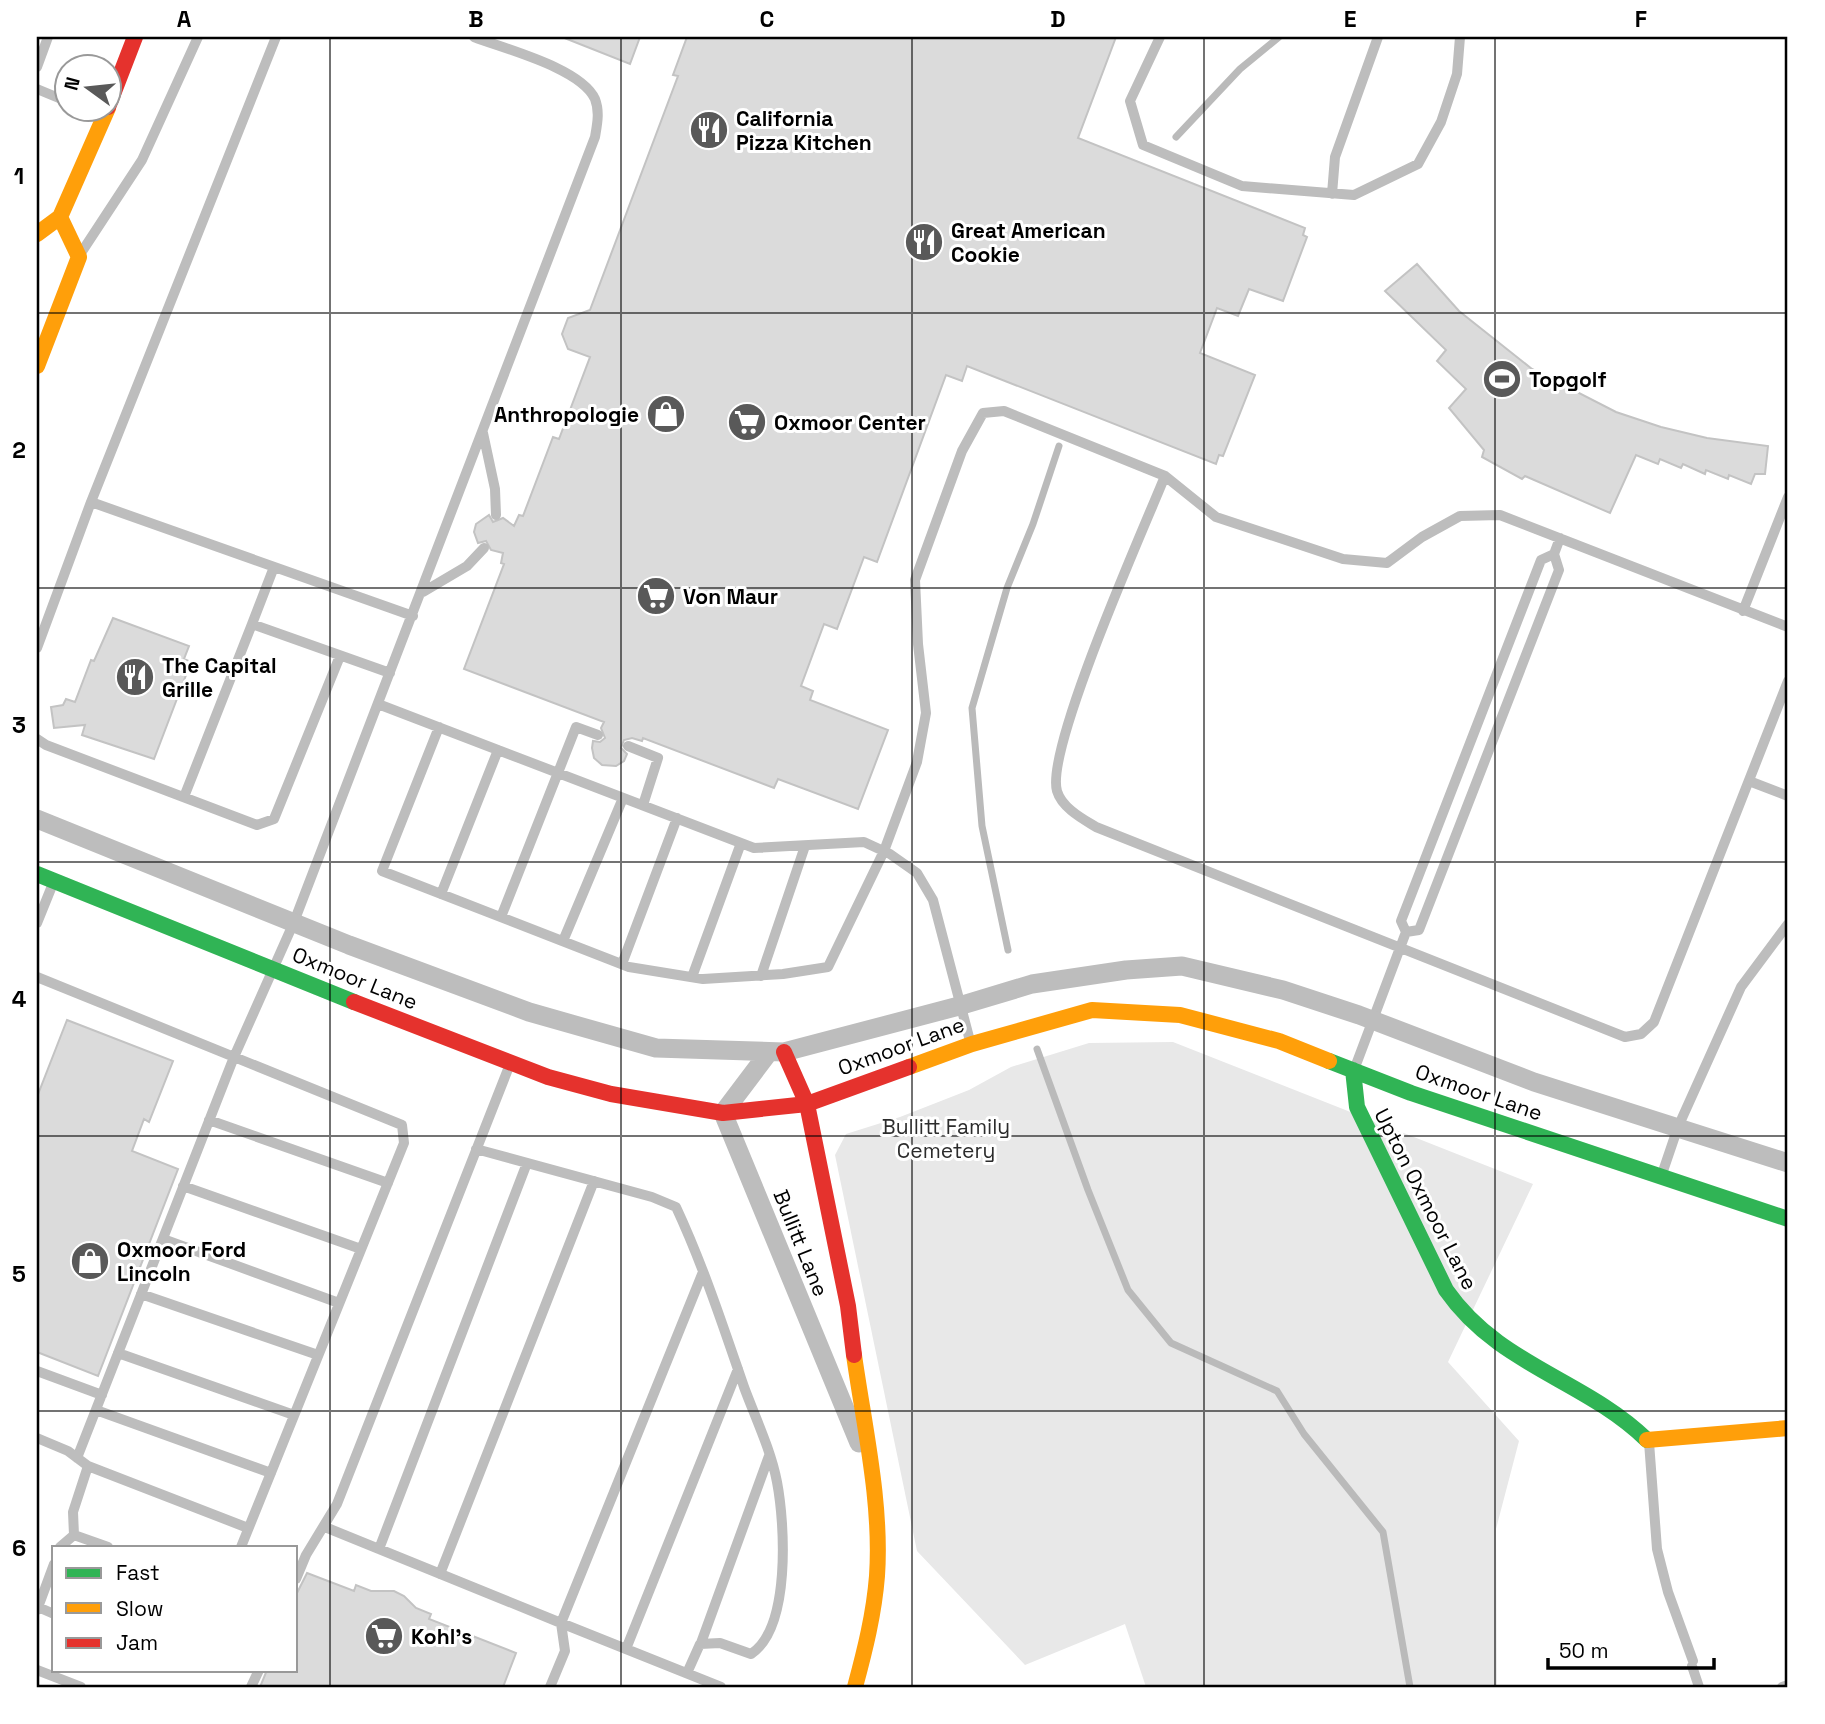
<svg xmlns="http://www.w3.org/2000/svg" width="1825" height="1724" viewBox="0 0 1825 1724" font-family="'Space Grotesk',sans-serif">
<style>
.green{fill:#e8e8e8}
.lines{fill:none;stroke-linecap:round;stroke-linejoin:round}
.stream{stroke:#bababa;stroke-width:7}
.building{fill:#dbdbdb;stroke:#c3c3c3;stroke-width:2}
.lane{stroke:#bdbdbd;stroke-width:10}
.street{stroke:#bdbdbd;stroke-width:19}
.fast{stroke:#30b455;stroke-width:16}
.slow{stroke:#ff9f0a;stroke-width:16}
.jam{stroke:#e5322d;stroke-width:16}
.grid{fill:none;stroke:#000;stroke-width:2;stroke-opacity:0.55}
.labels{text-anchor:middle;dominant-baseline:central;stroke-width:6;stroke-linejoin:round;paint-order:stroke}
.poi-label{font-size:21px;font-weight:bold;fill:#000;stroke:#fff;text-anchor:start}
.street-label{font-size:21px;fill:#000;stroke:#fff}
.park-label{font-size:21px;fill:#2c2c2c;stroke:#fff}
.neatline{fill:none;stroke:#000;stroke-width:2.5}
.grid-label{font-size:23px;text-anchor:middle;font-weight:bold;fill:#000}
</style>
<rect width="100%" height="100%" fill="#fff"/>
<!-- green -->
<path class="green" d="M 1173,1042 L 1533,1184 L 1448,1362 L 1519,1441 L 1496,1529 L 1497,1687 L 1146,1687 L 1125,1624 L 1025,1665 L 917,1551 L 835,1155 L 846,1134 L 900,1117 L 969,1090 L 1011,1067 L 1089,1043 Z"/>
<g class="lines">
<!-- stream -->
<path class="stream" d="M 1176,137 L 1240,69 L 1279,37
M 1008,950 L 982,826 L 972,708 L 1007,588 L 1033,524 L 1059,446
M 1037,1049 L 1088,1190 L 1128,1290 L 1171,1343 L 1277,1391 L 1304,1434 L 1383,1532 L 1410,1687"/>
</g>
<!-- building -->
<path class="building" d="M 562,37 L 640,37 L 630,64 Z
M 687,37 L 1116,37 L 1078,138 L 1305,228 L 1303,235 L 1307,237 L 1283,301 L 1249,289 L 1238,316 L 1217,308 L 1200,353 L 1255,375 L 1223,456 L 1219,455 L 1216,464 L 967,366 L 962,381 L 946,375 L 877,562 L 864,557 L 837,629 L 824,624 L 801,686 L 813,691 L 810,700 L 888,730 L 858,809 L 778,779 L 774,788 L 643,738 L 642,741 L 632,738 L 624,740 L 621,748 L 627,754 L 624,761 L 616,766 L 602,765 L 594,758 L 592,748 L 593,741 L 600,742 L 605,738 L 601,728 L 604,722 L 464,669 L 504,564 L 501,563 L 503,553 L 491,550 L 486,541 L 478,543 L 474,532 L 476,524 L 489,515 L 493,522 L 503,518 L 514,526 L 519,515 L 523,516 L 553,437 L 559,439 L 590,357 L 568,349 L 562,334 L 568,318 L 590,310 L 678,76 L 673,75 Z
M 1417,264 L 1459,311 L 1532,369 L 1616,412 L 1661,427 L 1707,438 L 1768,446 L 1765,474 L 1755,474 L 1751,484 L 1729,475 L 1728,479 L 1706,470 L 1705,474 L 1683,464 L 1681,468 L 1660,459 L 1658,464 L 1636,455 L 1610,513 L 1525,476 L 1522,479 L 1482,457 L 1484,450 L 1449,408 L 1466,389 L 1437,361 L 1446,350 L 1385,291 Z
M 113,618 L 189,646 L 184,659 L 191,662 L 154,759 L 82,735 L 85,725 L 54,728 L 51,707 L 63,705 L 66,699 L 75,702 L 91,660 L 94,661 Z
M 67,1020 L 173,1061 L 149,1122 L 144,1119 L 132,1151 L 178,1169 L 98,1376 L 37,1352 L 37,1097 Z
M 307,1573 L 354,1591 L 356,1585 L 371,1591 L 394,1591 L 404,1596 L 416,1608 L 431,1614 L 429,1619 L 516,1653 L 503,1687 L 260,1687 L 267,1670 L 296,1670 L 296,1595 Z"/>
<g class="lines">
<!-- lane -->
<path class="lane" d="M 1160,37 L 1130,101 L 1143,145 L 1242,186 L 1354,195 L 1418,164 L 1441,122 L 1457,74 L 1460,37
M 37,67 L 48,37
M 37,89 L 66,101
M 1332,194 L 1335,157 L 1378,37
M 81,253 L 142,160 L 198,37
M 483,433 L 495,489 L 496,515
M 1165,476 C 1144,528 1045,749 1057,791 C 1062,808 1083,819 1096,827 L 1625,1037 L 1641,1034 L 1654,1022 L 1788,681
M 91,502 L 413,616
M 423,592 L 467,566 L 484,548
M 1743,611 L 1788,497
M 252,624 L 274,567
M 37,648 L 91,502 L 276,37
M 378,704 L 754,848 L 864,842 L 890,854 L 917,873 L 933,900 L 970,1041
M 439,727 L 382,871 L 629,967 L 703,979 L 783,974 L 828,967 L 884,851 L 917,762 L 926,713 L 918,644 L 915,580 L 962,451 L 983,413 L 1004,411 L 1165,476 L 1216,517 L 1343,559 L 1387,563 L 1422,537 L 1460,516 L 1500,515 L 1788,627
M 37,739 L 46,745 L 257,825 L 274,819 L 340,656
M 628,746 L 658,758 L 643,805
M 1749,781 L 1788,796
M 184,797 L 252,624 L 390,673
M 441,894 L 498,750
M 501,917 L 576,727 L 598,735
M 37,923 L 54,881
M 1406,932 L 1419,930 L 1559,570 L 1554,554 L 1560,538
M 563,941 L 623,798
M 622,964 L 677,818
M 761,976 L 805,846
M 37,977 L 402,1125 L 404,1143 L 241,1547
M 692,977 L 741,843
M 1354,1070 L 1406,932 L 1401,921 L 1541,560 L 1554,554
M 209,1120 L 388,1183
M 476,1149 L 652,1197 L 676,1207 C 703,1265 723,1326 744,1387 C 755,1417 771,1450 777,1482 C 785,1524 791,1628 751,1654 L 720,1643 L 700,1644 L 687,1673
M 1661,1177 L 1678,1127 L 1741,987 L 1788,924
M 183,1186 L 361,1249
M 163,1239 L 339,1303
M 703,1272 L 561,1623 L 721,1687
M 141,1294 L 318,1355
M 118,1353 L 294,1415
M 37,1371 L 102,1395
M 96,1410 L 271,1473
M 37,1438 L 68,1451 L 88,1466 L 73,1512 L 74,1535 L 108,1547
M 1649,1442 L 1657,1549 L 1668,1592 L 1693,1661
M 77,1458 L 234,1057 L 294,922 L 595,137 C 597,125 600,112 595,99 C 581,68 505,49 474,37
M 88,1466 L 248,1528
M 325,1527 L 561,1623 L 565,1651 L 550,1687
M 60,1547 L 74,1535
M 379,1549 L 527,1163
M 440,1574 L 594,1181
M 296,1579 L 306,1555 L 337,1504 L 510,1064
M 38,1607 L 54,1614
M 37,1610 L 54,1564
M 701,1643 L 769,1456
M 626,1649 L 738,1369
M 1692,1666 L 1699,1687
M 37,1670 L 81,1687
M 251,1687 L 259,1670
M 1782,1687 L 1788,1685"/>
<!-- street -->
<path class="street" d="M 37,819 L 349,945 L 529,1012 L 656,1048 L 784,1052 L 959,1006 L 1032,984 L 1126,970 L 1182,966 L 1283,990 L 1359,1015 L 1534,1082 L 1788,1163
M 769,1052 L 723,1113 L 859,1443"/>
<!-- fast -->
<path class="fast" d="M 37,874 L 354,1002
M 1329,1061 L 1411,1093 L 1788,1219
M 1353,1070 L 1357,1107 L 1446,1290 C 1499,1366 1584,1379 1647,1440"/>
<!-- slow -->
<path class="slow" d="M 37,234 L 60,217 L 108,108
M 37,366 L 79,257 L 60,217
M 909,1067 L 972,1044 L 1092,1010 L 1180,1015 L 1279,1041 L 1329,1061
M 854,1355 C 864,1426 882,1503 877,1576 C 874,1614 865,1650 855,1687
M 1647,1440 L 1788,1428"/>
<!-- jam -->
<path class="jam" d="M 108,107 L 135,37
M 354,1002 L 548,1077 L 611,1094 L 723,1113 L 807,1104 L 909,1067
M 784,1052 L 807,1104 L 848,1306 L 854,1355"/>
</g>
<!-- grid -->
<path class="grid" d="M 330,37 L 330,1687M 621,37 L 621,1687M 912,37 L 912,1687M 1204,37 L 1204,1687M 1495,37 L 1495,1687M 37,313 L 1788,313M 37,588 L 1788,588M 37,862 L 1788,862M 37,1136 L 1788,1136M 37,1411 L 1788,1411"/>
<!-- icons -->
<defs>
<g id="restaurant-disc" transform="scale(2.0125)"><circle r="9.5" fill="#595959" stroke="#fff"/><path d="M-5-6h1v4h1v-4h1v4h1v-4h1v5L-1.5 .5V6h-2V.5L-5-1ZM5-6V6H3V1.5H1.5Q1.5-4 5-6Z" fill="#fff"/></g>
<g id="stadium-disc" transform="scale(2.0125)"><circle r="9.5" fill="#595959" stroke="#fff"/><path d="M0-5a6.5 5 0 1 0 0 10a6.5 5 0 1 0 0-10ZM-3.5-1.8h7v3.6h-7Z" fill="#fff"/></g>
<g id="shop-disc" transform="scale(2.0125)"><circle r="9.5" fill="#595959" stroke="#fff"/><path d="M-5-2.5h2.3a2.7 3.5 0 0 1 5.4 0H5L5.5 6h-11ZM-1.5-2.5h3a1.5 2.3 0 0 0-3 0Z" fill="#fff"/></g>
<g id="supermarket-disc" transform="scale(2.0125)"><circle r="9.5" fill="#595959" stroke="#fff"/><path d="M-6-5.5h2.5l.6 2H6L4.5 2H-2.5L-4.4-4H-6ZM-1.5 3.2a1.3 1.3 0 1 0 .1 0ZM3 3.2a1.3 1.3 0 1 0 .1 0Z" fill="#fff"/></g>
</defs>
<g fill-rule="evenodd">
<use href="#restaurant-disc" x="709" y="130"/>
<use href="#restaurant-disc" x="924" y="242"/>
<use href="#stadium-disc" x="1502" y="379"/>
<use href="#shop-disc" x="666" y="414"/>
<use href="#supermarket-disc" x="747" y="422"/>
<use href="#supermarket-disc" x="656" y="596"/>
<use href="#restaurant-disc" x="135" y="677"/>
<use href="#shop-disc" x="90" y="1261"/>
<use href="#supermarket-disc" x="384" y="1636"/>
</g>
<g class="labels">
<!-- poi labels -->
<g class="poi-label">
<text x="736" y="118">California<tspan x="736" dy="24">Pizza Kitchen</tspan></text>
<text x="951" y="230">Great American<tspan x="951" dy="24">Cookie</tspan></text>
<text x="1529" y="379">Topgolf</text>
<text x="639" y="414" text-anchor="end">Anthropologie</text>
<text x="774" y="422">Oxmoor Center</text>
<text x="683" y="596">Von Maur</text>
<text x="162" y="665">The Capital<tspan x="162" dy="24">Grille</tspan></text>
<text x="117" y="1249">Oxmoor Ford<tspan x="117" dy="24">Lincoln</tspan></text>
<text x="411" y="1636">Kohl's</text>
</g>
<!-- street labels -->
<g class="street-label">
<text transform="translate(355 978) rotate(22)">Oxmoor Lane</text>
<text transform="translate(901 1046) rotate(-20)">Oxmoor Lane</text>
<text transform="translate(1479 1092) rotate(19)">Oxmoor Lane</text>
<text transform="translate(1426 1199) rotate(63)">Upton Oxmoor Lane</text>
<text transform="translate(801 1243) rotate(68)">Bullitt Lane</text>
</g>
<!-- park labels -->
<g class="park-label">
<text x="946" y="1126">Bullitt Family<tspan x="946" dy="24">Cemetery</tspan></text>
</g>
</g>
<!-- border -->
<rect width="1825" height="1724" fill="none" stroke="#ffffff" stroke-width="77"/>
<!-- legend -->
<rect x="52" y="1546" width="245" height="126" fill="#ffffff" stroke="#999999" stroke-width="2"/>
<rect x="66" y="1568" width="35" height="10" fill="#30b455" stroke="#999999" stroke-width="2"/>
<text x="116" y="1580" font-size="21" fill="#000000">Fast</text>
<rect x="66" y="1603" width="35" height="10" fill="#ff9f0a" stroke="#999999" stroke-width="2"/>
<text x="116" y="1616" font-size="21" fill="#000000">Slow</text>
<rect x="66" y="1638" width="35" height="10" fill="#e5322d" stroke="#999999" stroke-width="2"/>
<text x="116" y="1650" font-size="21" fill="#000000">Jam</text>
<!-- north arrow -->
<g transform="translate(88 88) rotate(285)"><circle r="33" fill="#ffffff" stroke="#999999" stroke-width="2"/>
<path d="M0-5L12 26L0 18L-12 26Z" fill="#595959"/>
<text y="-10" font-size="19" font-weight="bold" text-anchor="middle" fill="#000000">N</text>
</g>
<!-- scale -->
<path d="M1548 1658v10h166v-10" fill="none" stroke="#000000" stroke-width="3.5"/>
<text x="1559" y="1658" font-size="21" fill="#000000" stroke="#ffffff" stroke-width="5" paint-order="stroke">50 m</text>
<rect x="38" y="38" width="1748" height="1648" class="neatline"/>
<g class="grid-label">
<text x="184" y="27">A</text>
<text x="476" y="27">B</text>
<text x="767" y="27">C</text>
<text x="1058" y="27">D</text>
<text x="1350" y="27">E</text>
<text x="1641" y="27">F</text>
<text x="19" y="184">1</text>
<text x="19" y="458">2</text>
<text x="19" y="733">3</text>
<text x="19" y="1007">4</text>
<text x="19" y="1282">5</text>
<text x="19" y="1556">6</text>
</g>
</svg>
